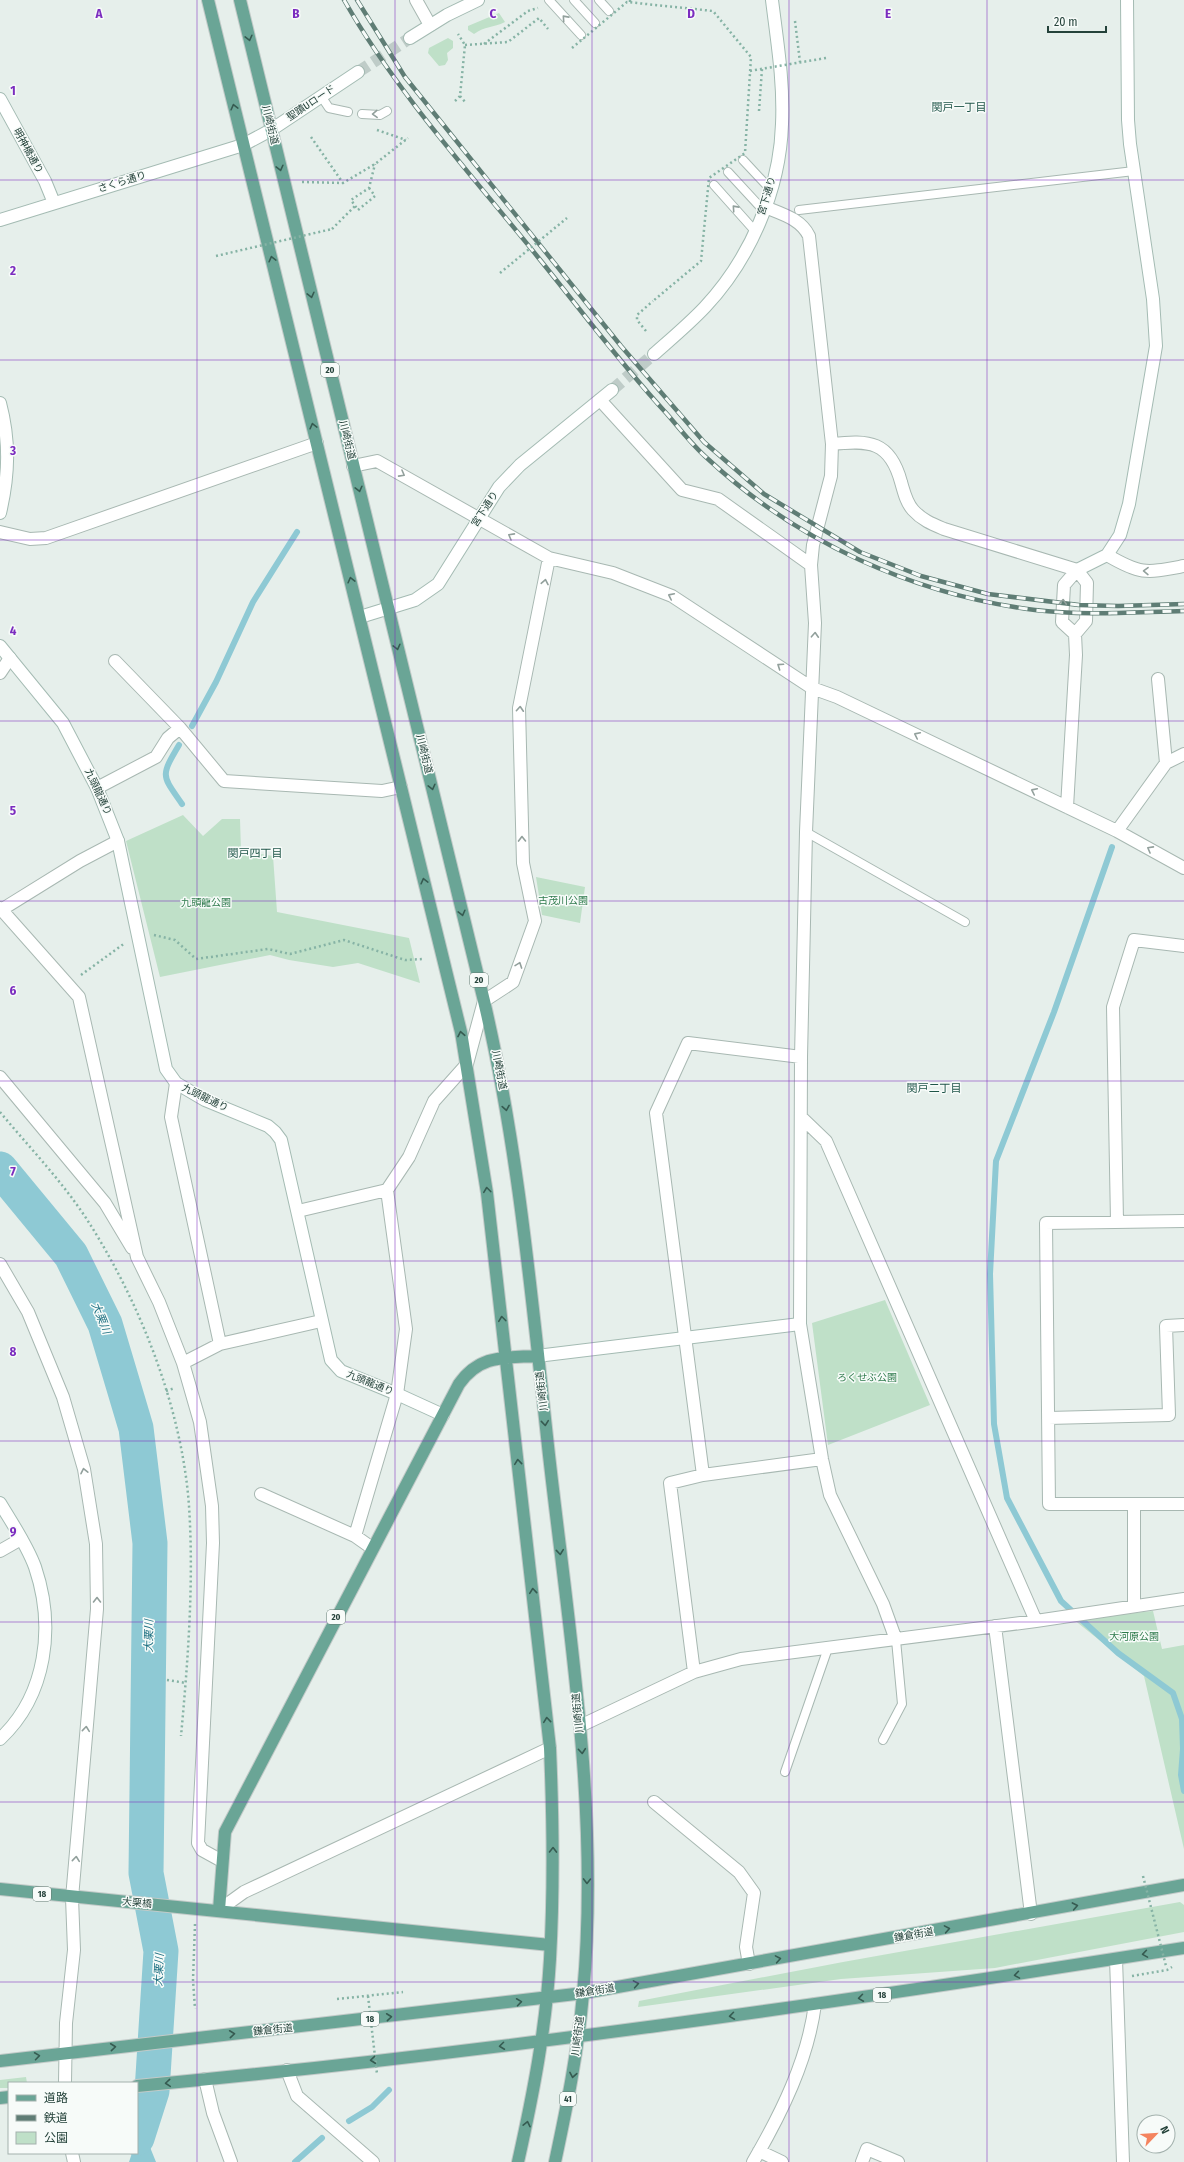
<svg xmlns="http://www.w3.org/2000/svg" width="1184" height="2162" viewBox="0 0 1184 2162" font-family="'Fira Sans Condensed','Noto Sans JP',sans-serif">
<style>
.green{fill:#bfe0c8}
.water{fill:#8ec9d4}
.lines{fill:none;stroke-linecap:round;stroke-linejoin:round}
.stream{stroke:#8ec9d4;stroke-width:6}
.river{stroke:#8ec9d4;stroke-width:35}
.secondary-tunnel{stroke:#bfccc8;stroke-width:12;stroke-dasharray:12 6;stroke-linecap:butt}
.lane-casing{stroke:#a8b8b2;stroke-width:10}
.street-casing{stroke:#a8b8b2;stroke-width:14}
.secondary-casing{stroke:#a4bbb3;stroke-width:14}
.primary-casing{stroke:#c2cac8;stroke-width:14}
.path{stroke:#86b3a5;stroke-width:2.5;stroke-dasharray:2 3;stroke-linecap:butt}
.lane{stroke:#fff;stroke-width:8}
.street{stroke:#fff;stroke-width:12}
.secondary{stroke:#fff;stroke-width:12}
.primary{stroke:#6aa596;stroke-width:12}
.rail-casing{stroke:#5f7d75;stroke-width:4.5}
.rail{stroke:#f7fbf9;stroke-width:3;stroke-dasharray:9;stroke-linecap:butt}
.path-bridge{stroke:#86b3a5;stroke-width:2.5;stroke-dasharray:2 3;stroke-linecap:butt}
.oneway{stroke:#92a09c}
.oneway2{stroke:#365b51}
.grid{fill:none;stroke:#7b2cbf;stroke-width:1;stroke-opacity:0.55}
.labels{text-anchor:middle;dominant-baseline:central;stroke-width:3;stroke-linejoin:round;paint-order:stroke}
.shield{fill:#f7fbf9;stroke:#637a73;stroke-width:1}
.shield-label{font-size:9px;font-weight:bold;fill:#24423a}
.street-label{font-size:10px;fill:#24423a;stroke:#f7fbf9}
.park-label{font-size:10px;fill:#2d7a4b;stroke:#f7fbf9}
.neighbourhood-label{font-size:11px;fill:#1f5548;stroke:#f7fbf9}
.water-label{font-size:11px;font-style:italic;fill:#1c6f80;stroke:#f7fbf9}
.grid-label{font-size:13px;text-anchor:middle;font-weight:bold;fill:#7b2cbf;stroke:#f7fbf9;stroke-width:3;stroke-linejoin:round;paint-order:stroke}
</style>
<rect width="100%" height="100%" fill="#e6efeb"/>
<!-- green -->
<path class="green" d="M 499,13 L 505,22 C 493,28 485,26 474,34 L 468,30 L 468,26 Z
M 448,38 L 453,41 L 453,48 L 447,53 L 448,60 L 445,65 L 439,66 L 428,53 L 429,48 Z
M 183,815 L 203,836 L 222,819 L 240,819 L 241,851 L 273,856 L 277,912 L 409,938 L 420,983 L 358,963 L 333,967 L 289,960 L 270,955 L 160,977 L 126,841 Z
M 536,877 L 585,887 L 580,923 L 542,915 Z
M 885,1300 L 930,1405 L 828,1445 L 812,1323 Z
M 1153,1611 L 1162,1649 L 1184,1645 L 1184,1849 L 1144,1676 L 1073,1619 Z
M 1180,1902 L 1184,1905 L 1184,1932 L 995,1968 L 841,1979 L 638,2007 L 639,2001 L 843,1962 Z
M 26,2077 L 27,2083 L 9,2083 L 9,2088 L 0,2088 L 0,2080 Z"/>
<!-- water -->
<path class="water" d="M 141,2125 L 156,2162 L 129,2162 L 132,2153 L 137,2153 L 137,2138 Z"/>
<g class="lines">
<!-- stream -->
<path class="stream" d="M 192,726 L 216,682 L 253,602 L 297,532
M 179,745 C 160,777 162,775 182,804
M 1112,847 L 1054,1012 L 996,1161 L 990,1274 L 994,1424 L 1007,1498 L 1061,1601 L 1118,1653 L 1173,1693 L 1182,1719 L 1183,1749 L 1181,1775 L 1184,1791
M 349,2121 L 372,2107 L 389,2090
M 295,2162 L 322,2138"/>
<!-- river -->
<path class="river" d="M 0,1169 L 71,1255 L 105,1324 L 136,1428 L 150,1543 L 146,1873 L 161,1951 L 152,2091 L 137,2138"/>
<!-- secondary-tunnel -->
<path class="secondary-tunnel" d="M 358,72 L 410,38
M 612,390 L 654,354"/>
<!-- lane casing -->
<g class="lane-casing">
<path id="lane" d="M 549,0 L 581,35
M 574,0 L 595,23
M 599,0 L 609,11
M 321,96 L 329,108 L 348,112
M 362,114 L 380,115 L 387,111
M 743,160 L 771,190
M 728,172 L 764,211
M 714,185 L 755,231
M 799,210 L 1134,171
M 806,832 L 965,922
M 883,1740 L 902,1704 L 896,1640
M 785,1772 L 828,1648"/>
</g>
<!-- street casing -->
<g class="street-casing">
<path id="street" d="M 416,0 L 430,25
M 765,207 C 782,214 801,219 809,236 L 832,444 L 831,476 L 813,545 L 811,565 L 815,623 L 806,832 L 801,1057 L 800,1324 L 822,1459 L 830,1495 L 883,1604 L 896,1640
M 600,400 L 682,490 L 718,499 L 811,565
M 832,444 C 869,440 890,441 901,482 C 904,492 906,502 913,510 C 922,520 932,524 944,529 L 1077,570 L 1087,583 L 1086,621 L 1075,634
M 353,466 L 377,461 L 549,558 L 613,573 L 672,596 L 812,688 L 837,697 L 1117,831 L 1184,868
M 0,532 L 30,539 L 46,538 L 317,443
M 1107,555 C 1141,575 1146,573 1184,566
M 115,661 L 180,728 L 224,781 L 382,791 L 401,787
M 0,673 L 10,658
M 1158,679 L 1166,763
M 97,788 L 156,757 L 168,738 L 180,728
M 1067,807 L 1076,655 L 1075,634 L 1062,622 L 1064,585 L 1077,570
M 1117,831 L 1166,763 L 1184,754
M 0,908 L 79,997 L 137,1257 L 159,1302 L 183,1363 L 200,1422 L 212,1506 L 213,1543 L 198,1843 L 202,1850 L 222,1861
M 1,910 L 80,861 L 118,841
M 0,1077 L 105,1203 L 132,1248
M 176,1083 L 171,1117 L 220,1344
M 801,1117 L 826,1141 L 1036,1621
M 298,1211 L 387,1190 L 409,1157 L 434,1101 L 467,1064 L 484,1001 L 513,982 L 535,921 L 523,863 L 519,708 L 549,558
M 1117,1221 L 1113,1007 L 1134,940 L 1184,946
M 1184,1221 L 1046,1223 L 1049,1504 L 1184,1504
M 0,1264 L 28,1312 L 63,1397 L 84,1469 L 96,1544 L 97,1609 L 72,1898 L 74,1950 L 66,2023 L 65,2083
M 183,1363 L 220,1344 L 321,1321
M 1048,1418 L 1169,1415 L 1166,1326 L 1184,1325
M 703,1475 L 822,1459
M 261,1494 L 355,1536 L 372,1548
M 1134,1505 L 1134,1605
M 355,1536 L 397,1394 L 406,1329 L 387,1190
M 0,1551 L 21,1539
M 995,1626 L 1031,1914
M 694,1672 L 670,1483 L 703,1475 L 656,1113 L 688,1043 L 801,1057
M 580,1726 L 694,1672 L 741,1659 L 1036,1621 L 1184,1599
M 654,1802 L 739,1872 L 754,1893 L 746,1947 L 749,1964
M 219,1910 L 244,1892 L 550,1748
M 1116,1959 L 1123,2162
M 287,2070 L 297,2096 L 373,2162
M 205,2079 L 213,2113 L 231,2162
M 759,2151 L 782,2162
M 72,2153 L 74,2162
M 753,2162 C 781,2114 808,2060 815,2004
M 862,2162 L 867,2149 L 898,2162"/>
</g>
<!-- secondary casing -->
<g class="secondary-casing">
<path id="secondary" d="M 410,38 L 447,15 L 478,0
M 0,99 L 45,181 L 54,203
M 0,220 L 243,145 L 271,130 L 358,72
M 654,354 C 671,339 689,324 705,307 C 750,259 780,190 782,124 C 784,82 777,41 772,0
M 0,403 C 10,441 9,475 0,513
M 1077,570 L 1107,555 L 1120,535 L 1129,504 L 1156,346 L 1153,299 L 1130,144 L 1128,120 L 1127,0
M 360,617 L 415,600 L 438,584 L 499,487 L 520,465 L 612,390
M 0,646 L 63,723 L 97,788 L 118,841 L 166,1069 L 176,1083 L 205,1100 L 268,1126 L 275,1132 L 281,1140 L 331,1360 L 341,1371 L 397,1394 L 443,1415
M 537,1356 L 800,1324
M 0,1503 C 12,1523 27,1545 35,1567 C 55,1626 47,1695 0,1739"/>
</g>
<!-- primary casing -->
<g class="primary-casing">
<path id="primary" d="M 208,0 L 461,1032 L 487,1193 L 550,1748 C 553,1818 554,1889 550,1959 C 546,2028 533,2095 518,2162
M 240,0 L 484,1001 C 519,1150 532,1303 549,1455 C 569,1633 600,1814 583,1994 C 578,2051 567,2106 555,2162
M 0,1889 L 550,1945
M 219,1910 L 225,1832 L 459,1384 C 480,1354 505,1358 537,1356
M 0,2061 L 584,1993 L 1184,1885
M 137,2086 C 488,2053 836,2003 1184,1948
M 0,2098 L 9,2097"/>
</g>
<!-- path -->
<path class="path" d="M 630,0 L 630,2
M 795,21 L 800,62
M 484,44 L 528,11 L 538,8
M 465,45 L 508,42 L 539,18 L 548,29
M 750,71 L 755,70
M 460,96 L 466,103
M 455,101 L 460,96 L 465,45 L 458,34
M 759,111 L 762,69
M 377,130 L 406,140
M 311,137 L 343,183
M 302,182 L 343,183 L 375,164 L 408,138
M 369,188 L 375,196 L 358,210 L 351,200 L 369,188 L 375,164
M 332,229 L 355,206
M 646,331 L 637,320 L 637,315 L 653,301
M 154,935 L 175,940 L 196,959 L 268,949 L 290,954 L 344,940 L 405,960 L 422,959
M 81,975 L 125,943
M 0,1112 C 29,1147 61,1180 86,1218 C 139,1300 182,1407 189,1506 C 194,1582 188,1660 181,1736
M 166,1391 L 175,1388
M 167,1680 L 186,1683
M 195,1924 L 193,1980 L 195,2009
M 1132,1976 L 1167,1970 L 1172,1967
M 337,1999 L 403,1992"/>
<!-- lane -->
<use href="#lane" class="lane"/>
<!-- street -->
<use href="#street" class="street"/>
<!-- secondary -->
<use href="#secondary" class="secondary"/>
<!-- primary -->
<use href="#primary" class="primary"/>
<!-- rail casing -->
<g class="rail-casing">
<path id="rail" d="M 344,0 C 397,93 470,173 537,256 C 580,309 621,364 667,414 C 680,429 693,446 708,459 C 797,542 915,595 1035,610 C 1084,616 1135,612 1184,611
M 357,0 L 405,77 L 621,346 L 704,442 L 764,494 L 860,552 L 921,576 L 988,594 L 1079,605 L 1118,606 L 1184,604"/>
</g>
<!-- rail -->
<use href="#rail" class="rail"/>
<!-- path-bridge -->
<path class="path-bridge" d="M 572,48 L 627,2 L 713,11 L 751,57 L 745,153 L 709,178 L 701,261 L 653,301
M 755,70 L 826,58
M 216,256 L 332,229
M 500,273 L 567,218
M 1143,1876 L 1166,1966
M 368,1996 L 377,2074"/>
</g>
<!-- one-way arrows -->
<defs><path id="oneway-chevron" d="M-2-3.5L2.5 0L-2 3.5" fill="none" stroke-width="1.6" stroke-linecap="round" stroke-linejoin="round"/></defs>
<g class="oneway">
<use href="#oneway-chevron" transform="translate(565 18) rotate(-132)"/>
<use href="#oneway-chevron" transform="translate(375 114) rotate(178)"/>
<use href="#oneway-chevron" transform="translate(735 208) rotate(-132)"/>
<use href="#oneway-chevron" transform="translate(402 474) rotate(29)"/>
<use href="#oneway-chevron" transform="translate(511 536) rotate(-151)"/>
<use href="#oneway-chevron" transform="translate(1146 571) rotate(-179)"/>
<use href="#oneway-chevron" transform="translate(545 582) rotate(-79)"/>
<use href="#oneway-chevron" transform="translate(671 596) rotate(-154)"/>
<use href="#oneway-chevron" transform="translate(1063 602) rotate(-87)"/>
<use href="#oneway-chevron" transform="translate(815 635) rotate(-87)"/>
<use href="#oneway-chevron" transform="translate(780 666) rotate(-146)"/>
<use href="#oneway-chevron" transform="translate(520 709) rotate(-86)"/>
<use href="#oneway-chevron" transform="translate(917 735) rotate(-154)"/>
<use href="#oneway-chevron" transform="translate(1034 791) rotate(-154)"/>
<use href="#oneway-chevron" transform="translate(522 839) rotate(-91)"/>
<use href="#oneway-chevron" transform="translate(1150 849) rotate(-151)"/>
<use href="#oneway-chevron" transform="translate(519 965) rotate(-70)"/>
<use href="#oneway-chevron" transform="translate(84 1471) rotate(-102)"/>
<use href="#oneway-chevron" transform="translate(97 1600) rotate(-90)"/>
<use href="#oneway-chevron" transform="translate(86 1729) rotate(-84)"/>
<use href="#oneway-chevron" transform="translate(76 1859) rotate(-84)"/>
</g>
<g class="oneway2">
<use href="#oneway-chevron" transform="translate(249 38) rotate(76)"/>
<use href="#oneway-chevron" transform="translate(234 107) rotate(-104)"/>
<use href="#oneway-chevron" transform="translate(280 168) rotate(76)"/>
<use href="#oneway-chevron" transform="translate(272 259) rotate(-104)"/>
<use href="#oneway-chevron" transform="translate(311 295) rotate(76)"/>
<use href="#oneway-chevron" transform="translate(313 426) rotate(-104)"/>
<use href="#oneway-chevron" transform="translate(359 489) rotate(76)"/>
<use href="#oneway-chevron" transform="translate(351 580) rotate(-104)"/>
<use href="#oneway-chevron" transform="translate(397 647) rotate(76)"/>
<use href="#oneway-chevron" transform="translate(432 787) rotate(76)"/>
<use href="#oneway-chevron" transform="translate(424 881) rotate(-104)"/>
<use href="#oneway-chevron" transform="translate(462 913) rotate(76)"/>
<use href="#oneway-chevron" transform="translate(461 1034) rotate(-101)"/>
<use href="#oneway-chevron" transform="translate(506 1108) rotate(80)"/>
<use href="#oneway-chevron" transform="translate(487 1190) rotate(-97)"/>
<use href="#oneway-chevron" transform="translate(502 1319) rotate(-97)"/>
<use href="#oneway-chevron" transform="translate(545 1423) rotate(84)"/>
<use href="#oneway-chevron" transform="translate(518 1462) rotate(-96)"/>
<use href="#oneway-chevron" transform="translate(560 1552) rotate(84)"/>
<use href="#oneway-chevron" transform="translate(533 1591) rotate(-96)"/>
<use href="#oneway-chevron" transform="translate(547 1720) rotate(-96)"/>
<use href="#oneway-chevron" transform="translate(582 1751) rotate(85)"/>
<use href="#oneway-chevron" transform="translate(553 1850) rotate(-89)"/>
<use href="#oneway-chevron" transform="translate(587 1881) rotate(91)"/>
<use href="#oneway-chevron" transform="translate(1075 1906) rotate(-11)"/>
<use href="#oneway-chevron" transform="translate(947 1929) rotate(-10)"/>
<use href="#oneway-chevron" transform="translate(1145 1954) rotate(171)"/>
<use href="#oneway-chevron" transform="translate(778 1959) rotate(-10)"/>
<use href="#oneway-chevron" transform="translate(1017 1975) rotate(171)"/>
<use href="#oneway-chevron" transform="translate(636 1984) rotate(-10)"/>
<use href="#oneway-chevron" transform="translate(861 1998) rotate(172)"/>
<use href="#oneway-chevron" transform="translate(519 2002) rotate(-8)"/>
<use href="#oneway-chevron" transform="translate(732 2016) rotate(172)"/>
<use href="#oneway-chevron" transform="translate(389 2017) rotate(-6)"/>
<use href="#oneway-chevron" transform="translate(232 2034) rotate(-6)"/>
<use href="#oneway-chevron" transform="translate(502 2046) rotate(173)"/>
<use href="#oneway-chevron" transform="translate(113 2047) rotate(-6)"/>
<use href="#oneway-chevron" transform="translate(37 2056) rotate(-8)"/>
<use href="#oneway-chevron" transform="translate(373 2060) rotate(174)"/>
<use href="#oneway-chevron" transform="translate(573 2075) rotate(100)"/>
<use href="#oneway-chevron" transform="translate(168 2083) rotate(175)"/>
<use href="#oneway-chevron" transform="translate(527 2124) rotate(-78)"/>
</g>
<!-- grid -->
<path class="grid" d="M 197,0 L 197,2162M 395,0 L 395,2162M 592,0 L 592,2162M 789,0 L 789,2162M 987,0 L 987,2162M 0,180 L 1184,180M 0,360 L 1184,360M 0,540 L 1184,540M 0,721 L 1184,721M 0,901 L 1184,901M 0,1081 L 1184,1081M 0,1261 L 1184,1261M 0,1441 L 1184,1441M 0,1622 L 1184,1622M 0,1802 L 1184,1802M 0,1982 L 1184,1982"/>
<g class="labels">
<!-- shield labels -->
<g class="shield">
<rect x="321" y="363" width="18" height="14" rx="3"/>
<rect x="470" y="973" width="18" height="14" rx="3"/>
<rect x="327" y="1610" width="18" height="14" rx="3"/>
<rect x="33" y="1887" width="18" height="14" rx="3"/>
<rect x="873" y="1988" width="18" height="14" rx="3"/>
<rect x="361" y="2012" width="18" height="14" rx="3"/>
<rect x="560" y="2092" width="16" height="14" rx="3"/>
</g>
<g class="shield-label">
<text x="330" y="370">20</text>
<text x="479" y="980">20</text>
<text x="336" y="1617">20</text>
<text x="42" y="1894">18</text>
<text x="882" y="1995">18</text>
<text x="370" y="2019">18</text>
<text x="568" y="2099">41</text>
</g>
<!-- street labels -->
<g class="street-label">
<text transform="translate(311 103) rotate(-34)">聖蹟Uロード</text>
<text transform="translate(270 125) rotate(76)">川崎街道</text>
<text transform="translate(28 151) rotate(61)">明神橋通り</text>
<text transform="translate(122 182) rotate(-17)">さくら通り</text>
<text transform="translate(767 196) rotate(-73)">宮下通り</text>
<text transform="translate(347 440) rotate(76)">川崎街道</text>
<text transform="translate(485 509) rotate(-57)">宮下通り</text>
<text transform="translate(424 754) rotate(76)">川崎街道</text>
<text transform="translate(98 792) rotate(65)">九頭龍通り</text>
<text transform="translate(499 1070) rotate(79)">川崎街道</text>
<text transform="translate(205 1098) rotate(26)">九頭龍通り</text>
<text transform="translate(370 1383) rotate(22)">九頭龍通り</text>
<text transform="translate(542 1391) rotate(-97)">川崎街道</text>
<text transform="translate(578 1713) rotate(-96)">川崎街道</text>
<text transform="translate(137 1903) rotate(5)">大栗橋</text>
<text transform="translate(914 1935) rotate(-10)">鎌倉街道</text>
<text transform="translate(595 1991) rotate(-9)">鎌倉街道</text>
<text transform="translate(273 2030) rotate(-6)">鎌倉街道</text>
<text transform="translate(578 2036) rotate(-83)">川崎街道</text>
</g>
<!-- park labels -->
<g class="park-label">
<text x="563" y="901">古茂川公園</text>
<text x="206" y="903">九頭龍公園</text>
<text x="867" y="1378">ろくせぶ公園</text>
<text x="1134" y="1637">大河原公園</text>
</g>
<!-- neighbourhood labels -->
<g class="neighbourhood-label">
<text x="959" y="107">関戸一丁目</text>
<text x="255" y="853">関戸四丁目</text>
<text x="934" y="1088">関戸二丁目</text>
</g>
<!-- water labels -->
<g class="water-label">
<text transform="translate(101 1318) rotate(68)">大栗川</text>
<text transform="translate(149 1636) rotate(-89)">大栗川</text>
<text transform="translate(159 1970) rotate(-87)">大栗川</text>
</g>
</g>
<g class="grid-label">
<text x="99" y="18">A</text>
<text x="296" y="18">B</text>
<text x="493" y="18">C</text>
<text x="691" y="18">D</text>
<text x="888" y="18">E</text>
<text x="13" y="95">1</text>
<text x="13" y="275">2</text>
<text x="13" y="455">3</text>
<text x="13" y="635">4</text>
<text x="13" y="815">5</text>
<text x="13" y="995">6</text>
<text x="13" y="1176">7</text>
<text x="13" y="1356">8</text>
<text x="13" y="1536">9</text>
</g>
<!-- legend -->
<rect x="8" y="2082" width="130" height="72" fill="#f7fbf9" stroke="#a3b1ad"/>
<rect x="16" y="2095" width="20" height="6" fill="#6aa596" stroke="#a3b1ad"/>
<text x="44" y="2102" font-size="12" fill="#24423a">道路</text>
<rect x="16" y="2115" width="20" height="6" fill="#5f7d75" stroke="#a3b1ad"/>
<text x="44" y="2122" font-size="12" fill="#24423a">鉄道</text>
<rect x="16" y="2132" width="20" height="12" fill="#bfe0c8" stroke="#a3b1ad"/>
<text x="44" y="2142" font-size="12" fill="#24423a">公園</text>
<!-- north arrow -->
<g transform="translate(1156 2134) rotate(65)"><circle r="19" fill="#f7fbf9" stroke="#a3b1ad"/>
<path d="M0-3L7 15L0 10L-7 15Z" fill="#f4845f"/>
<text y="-6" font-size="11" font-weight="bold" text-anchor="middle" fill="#24423a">N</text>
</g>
<!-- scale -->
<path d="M1048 26v6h58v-6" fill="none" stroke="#24423a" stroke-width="2"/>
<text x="1054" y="26" font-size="12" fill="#24423a" stroke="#f7fbf9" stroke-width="3" paint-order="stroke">20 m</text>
</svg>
